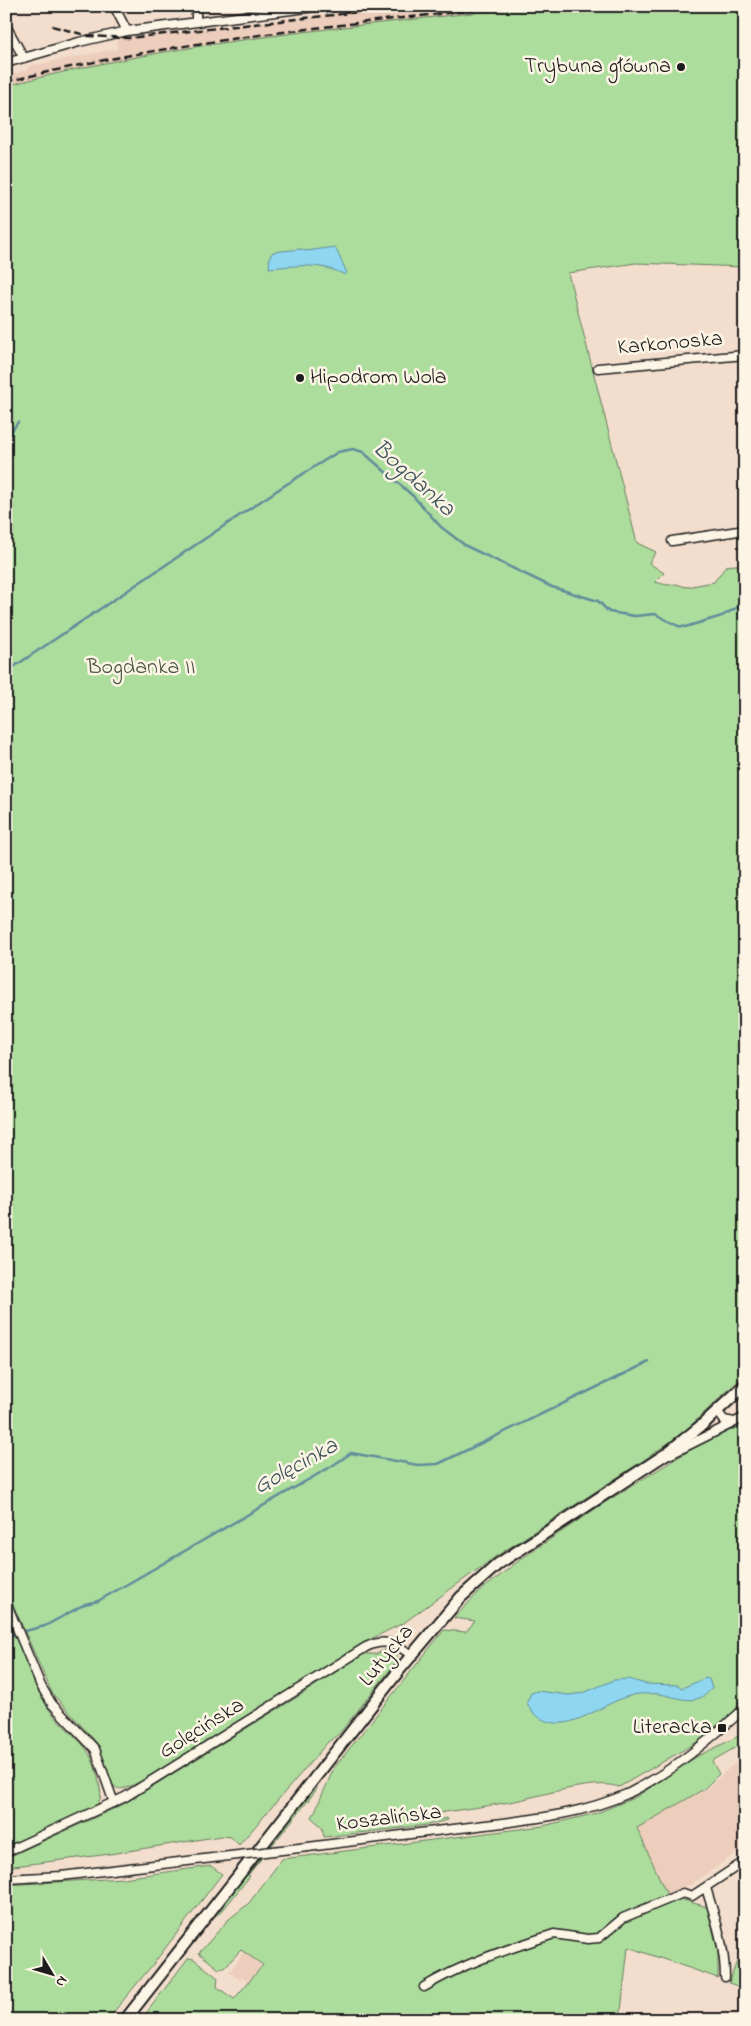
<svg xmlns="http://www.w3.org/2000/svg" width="751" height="2026" viewBox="0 0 751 2026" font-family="'Indie Flower',sans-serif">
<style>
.built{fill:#edcebc}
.green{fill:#addd9d;stroke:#647c5c}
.water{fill:#8fd6f0;stroke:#618c9b}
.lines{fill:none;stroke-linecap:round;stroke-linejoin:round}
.stream{stroke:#618c9b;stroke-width:2.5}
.minor-casing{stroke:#1c1c1c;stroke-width:11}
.major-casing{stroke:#1c1c1c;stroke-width:14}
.minor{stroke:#fcf5e5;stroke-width:8}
.major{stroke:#fcf5e5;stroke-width:10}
.rail{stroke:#1c1c1c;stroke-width:2.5;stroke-dasharray:8 4;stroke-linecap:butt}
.minor-bridge-casing{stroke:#1c1c1c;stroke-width:11;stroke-linecap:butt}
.minor-bridge{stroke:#fcf5e5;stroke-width:8}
.poi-dot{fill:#1c1c1c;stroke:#fcf5e5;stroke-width:2}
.labels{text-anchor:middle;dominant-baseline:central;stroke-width:5;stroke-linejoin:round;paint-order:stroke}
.poi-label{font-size:22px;fill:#1c1c1c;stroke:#fcf5e5;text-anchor:end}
.street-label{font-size:22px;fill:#1c1c1c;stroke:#fcf5e5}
.park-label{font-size:22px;fill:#485643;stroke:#fcf5e5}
.water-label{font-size:24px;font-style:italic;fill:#3e545c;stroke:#fcf5e5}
</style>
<rect width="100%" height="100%" fill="#f3decd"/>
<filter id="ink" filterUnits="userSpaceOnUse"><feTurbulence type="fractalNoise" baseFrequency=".02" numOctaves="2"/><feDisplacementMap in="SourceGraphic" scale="10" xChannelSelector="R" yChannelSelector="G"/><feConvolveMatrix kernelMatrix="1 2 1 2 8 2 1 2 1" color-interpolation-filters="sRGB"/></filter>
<g filter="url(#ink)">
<!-- built -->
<path class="built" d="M 402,6 L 536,6 L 182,49 L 108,62 L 6,86 L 6,75 L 28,70 L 28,66 L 117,49 L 117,37 L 143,36 Z
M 745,1754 L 745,1847 L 692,1884 L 667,1895 L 637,1827 L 705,1790 Z
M 244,1952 L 261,1965 L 248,1982 L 242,1977 L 240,1980 L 229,1972 Z"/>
<!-- green -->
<path class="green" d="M 536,6 L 745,6 L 745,267 L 636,263 L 568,273 L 637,543 L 656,552 L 649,563 L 664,573 L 655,582 L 667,585 L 676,584 L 686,587 L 714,582 L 726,566 L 745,564 L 745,1374 L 685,1431 L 650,1456 L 495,1557 L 405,1622 L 365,1642 L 140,1782 C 129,1786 118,1795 111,1782 L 97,1743 L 52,1693 L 6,1589 L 6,86 C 179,40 359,26 536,6 Z
M 745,1424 L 745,1694 L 730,1718 L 699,1741 L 619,1787 C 595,1778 537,1797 510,1802 C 483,1807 455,1810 427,1815 L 415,1815 L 432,1821 L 447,1818 L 448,1820 L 427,1825 L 324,1837 L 322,1827 L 312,1818 L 334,1768 L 444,1630 L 466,1632 L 475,1621 L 454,1618 L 479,1592 L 521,1559 L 601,1505 L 698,1445 Z
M 6,1610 C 18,1637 26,1666 40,1692 C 43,1698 46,1706 51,1712 C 75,1741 91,1741 99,1783 C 101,1793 103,1800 94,1807 L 6,1847 Z
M 389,1648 L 397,1654 L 396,1661 L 390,1670 L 339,1734 L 328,1742 L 239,1845 L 231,1837 L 221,1836 L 110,1854 L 6,1867 L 6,1858 L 122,1805 L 302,1694 L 363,1654 L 376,1654 Z
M 745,1732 L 745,1742 L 712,1761 L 719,1774 L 704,1789 L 637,1828 L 667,1895 L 707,1907 L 718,1952 L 718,1978 L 628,1947 L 620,2020 L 141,2020 L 188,1958 L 194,1959 L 218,1978 L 217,1987 L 234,1999 L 263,1965 L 241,1950 L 224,1968 L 219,1969 L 199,1953 L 228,1920 L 249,1903 L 282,1859 L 543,1826 L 597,1813 L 636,1797 L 696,1757 L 739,1736 Z
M 319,1780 L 316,1790 L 307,1802 L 248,1875 L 250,1876 L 223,1910 L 214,1917 L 218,1909 Z
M 211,1866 L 222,1874 L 154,1963 L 107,2020 L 6,2020 L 6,1885 L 123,1878 Z
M 737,1961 L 745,1963 L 745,1989 L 729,1983 Z"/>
<!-- water -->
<path class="water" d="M 335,247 L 347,273 L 345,275 C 321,262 295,266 269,268 L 270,256 L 273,252 L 301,249 L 306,251 Z
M 706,1678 L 709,1679 L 712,1688 C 697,1708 679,1697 659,1694 C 653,1693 646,1694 640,1694 C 607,1696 571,1738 540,1718 C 532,1713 529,1710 527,1701 L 531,1693 L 537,1691 L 569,1695 L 583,1693 L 614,1680 L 628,1679 L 646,1684 L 678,1685 L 682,1688 Z"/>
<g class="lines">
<!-- stream -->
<path class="stream" d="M 6,439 L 18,422
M 6,672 L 279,489 L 338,452 L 353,449 L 363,452 L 413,496 L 441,527 L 466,546 L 552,587 L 598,601 L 609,612 L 635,616 L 655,614 L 678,626 L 685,627 L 722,616 L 738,607 L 745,600
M 25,1631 L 45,1626 L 85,1604 L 98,1601 L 332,1466 L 351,1453 L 418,1465 L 438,1464 L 649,1362
M 6,1632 L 14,1635"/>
<!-- minor casing -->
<g class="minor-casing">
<path id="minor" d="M 114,6 L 127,31
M 196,6 L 196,22
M 6,26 L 24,58
M 6,63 L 79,42 L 127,31 L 323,6
M 598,368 L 745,355
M 672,541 L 745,530
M 717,1411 L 724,1420 L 734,1422
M 671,1454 L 745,1417
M 6,1602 L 41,1686 L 52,1704 L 95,1749 L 114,1803
M 308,1847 C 362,1840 416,1833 470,1827 C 524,1820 579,1816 629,1793 C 673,1771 709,1740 745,1708
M 6,1852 L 125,1797 L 366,1647 C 384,1638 396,1643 411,1655
M 6,1879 L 61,1876 L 221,1857
M 706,1888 C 715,1917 725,1946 725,1977
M 424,1987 C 462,1964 505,1950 548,1936 L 554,1934 L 588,1939 L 599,1938 L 623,1918 L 683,1893 L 692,1896 L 745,1861"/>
</g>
<!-- major casing -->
<g class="major-casing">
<path id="major" d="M 125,2020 L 401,1668 L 461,1597 L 498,1564 L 666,1454 L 702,1425 L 745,1385"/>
</g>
<!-- minor -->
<use href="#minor" class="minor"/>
<!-- major -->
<use href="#major" class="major"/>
<!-- rail -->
<path class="rail" d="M 52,26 L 89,36 L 129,38 L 412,6
M 6,82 C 172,40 342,25 511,6"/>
<!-- minor-bridge casing -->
<g class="minor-bridge-casing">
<path id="minor-bridge" d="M 221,1857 L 308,1847"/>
</g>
<!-- minor-bridge -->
<use href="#minor-bridge" class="minor-bridge"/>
</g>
</g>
<!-- markers -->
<g class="poi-dot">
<circle cx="681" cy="67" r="5"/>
<circle cx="300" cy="378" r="5"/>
<rect x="717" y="1723" width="10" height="10" rx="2.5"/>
</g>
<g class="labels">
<!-- poi labels -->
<g class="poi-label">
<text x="671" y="67">Trybuna główna</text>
<text x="310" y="378" text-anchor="start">Hipodrom Wola</text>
<text x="712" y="1728">Literacka</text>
</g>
<!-- street labels -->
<g class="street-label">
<text transform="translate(670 344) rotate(-5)">Karkonoska</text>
<text transform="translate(387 1656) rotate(-51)">Lutycka</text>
<text transform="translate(202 1729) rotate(-32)">Golęcińska</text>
<text transform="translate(389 1819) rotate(-7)">Koszalińska</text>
</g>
<!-- park labels -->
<g class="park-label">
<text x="141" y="668">Bogdanka II</text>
</g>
<!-- water labels -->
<g class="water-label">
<text transform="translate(413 479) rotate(42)">Bogdanka</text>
<text transform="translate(296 1467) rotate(-29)">Golęcinka</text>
</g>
</g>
<!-- margin -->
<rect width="751" height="2026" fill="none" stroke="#fcf5e5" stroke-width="25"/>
<rect x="12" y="12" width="726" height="2001" fill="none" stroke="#1c1c1c" stroke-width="2" filter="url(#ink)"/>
<!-- north arrow -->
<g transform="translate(52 1974) rotate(128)" stroke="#fcf5e5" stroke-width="4" paint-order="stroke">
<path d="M0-4L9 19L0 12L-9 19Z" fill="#1c1c1c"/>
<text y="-8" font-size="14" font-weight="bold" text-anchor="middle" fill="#1c1c1c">N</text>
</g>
</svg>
